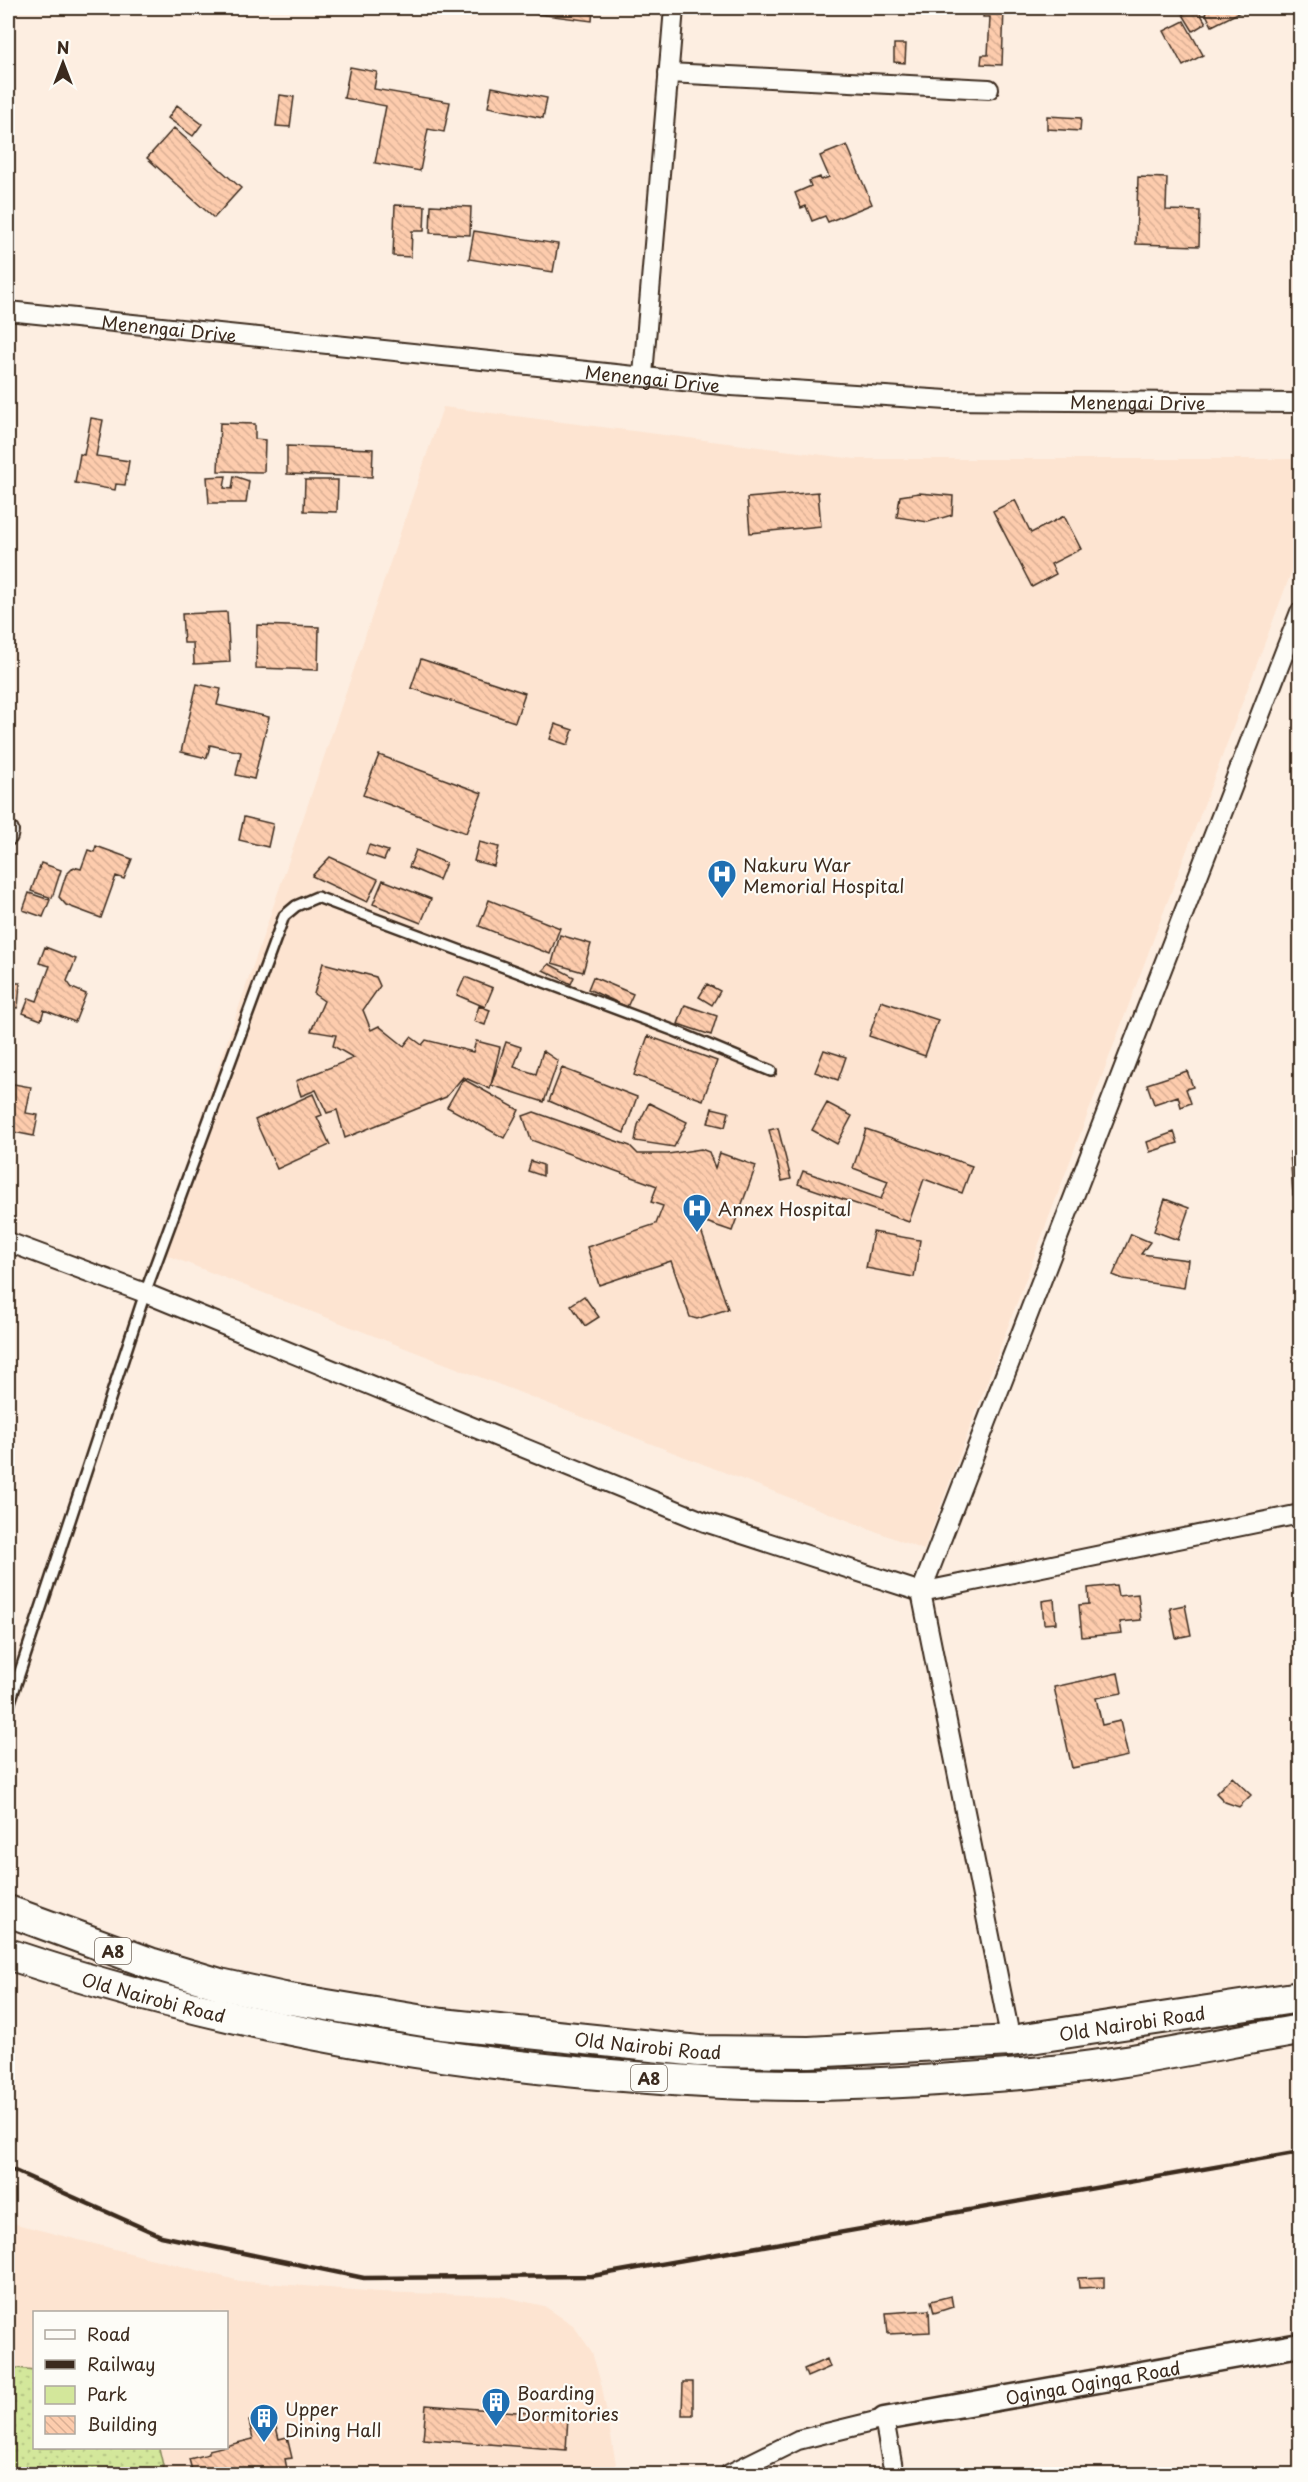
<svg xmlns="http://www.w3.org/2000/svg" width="1308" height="2482" viewBox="0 0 1308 2482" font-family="'Playpen Sans',sans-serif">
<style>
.built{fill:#fde4d1;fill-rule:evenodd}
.green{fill:url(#green-dots);stroke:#87885c;stroke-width:1.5}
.building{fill:url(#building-back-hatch);stroke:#3b2a1e;stroke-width:1.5}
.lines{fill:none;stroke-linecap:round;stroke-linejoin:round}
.service-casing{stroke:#3b2a1e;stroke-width:14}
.minor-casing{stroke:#3b2a1e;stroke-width:22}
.tertiary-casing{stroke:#3b2a1e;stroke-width:27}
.trunk-casing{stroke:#3b2a1e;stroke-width:34}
.service{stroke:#fdfcf7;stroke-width:9}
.minor{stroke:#fdfcf7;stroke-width:18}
.tertiary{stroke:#fdfcf7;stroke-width:22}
.trunk{stroke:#fdfcf7;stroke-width:30}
.rail{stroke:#3b2a1e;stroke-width:4.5}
.labels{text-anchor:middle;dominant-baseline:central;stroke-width:4.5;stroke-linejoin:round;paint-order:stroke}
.shield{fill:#fdfcf7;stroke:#75695f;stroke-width:1.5}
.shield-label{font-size:16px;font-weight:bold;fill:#3b2a1e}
.street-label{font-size:18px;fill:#3b2a1e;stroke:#fdfcf7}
.poi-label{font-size:18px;fill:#3b2a1e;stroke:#fdfcf7;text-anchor:start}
</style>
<defs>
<pattern id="green-dots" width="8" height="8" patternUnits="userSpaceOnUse" patternTransform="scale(1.5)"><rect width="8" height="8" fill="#d3e79b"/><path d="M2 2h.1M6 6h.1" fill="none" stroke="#b6c685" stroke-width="1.8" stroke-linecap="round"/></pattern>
<pattern id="building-back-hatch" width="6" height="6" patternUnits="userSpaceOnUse" patternTransform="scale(1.5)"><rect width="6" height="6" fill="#fdccad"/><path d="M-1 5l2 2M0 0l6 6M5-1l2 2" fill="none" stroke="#daaf94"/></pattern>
</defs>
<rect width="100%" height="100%" fill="#fdeee1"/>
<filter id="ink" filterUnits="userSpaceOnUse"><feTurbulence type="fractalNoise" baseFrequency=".0167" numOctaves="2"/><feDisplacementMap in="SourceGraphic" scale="12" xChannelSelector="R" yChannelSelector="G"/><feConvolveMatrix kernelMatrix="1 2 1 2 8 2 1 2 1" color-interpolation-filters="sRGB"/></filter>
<g filter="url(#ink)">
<!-- built -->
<path class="built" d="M 443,407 L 855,459 L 1300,459 L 1300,549 L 924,1550 L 156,1251 Z
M 8,2222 L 240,2281 L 379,2292 L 501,2296 L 544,2306 L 573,2325 L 592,2352 L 602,2387 L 616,2464 L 603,2474 L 8,2474 ZM 34,2312 L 226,2312 L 226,2448 L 34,2448 Z"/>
<!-- green -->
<path class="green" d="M 8,2367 L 34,2370 L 34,2448 L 159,2448 L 165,2474 L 8,2474 Z"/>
<!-- building -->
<path class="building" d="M 446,8 L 486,8 L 485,14 Z
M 492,8 L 593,8 L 592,21 Z
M 984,8 L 1004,8 L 1002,65 L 981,64 L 982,55 L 988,55 L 990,17 L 983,17 Z
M 1179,8 L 1197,8 L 1206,23 L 1193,31 Z
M 1203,8 L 1248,8 L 1212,26 Z
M 1184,21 L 1203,55 L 1183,66 L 1164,31 Z
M 894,44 L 906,44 L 905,63 L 894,62 Z
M 350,67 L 377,72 L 374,89 L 450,102 L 444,132 L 428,129 L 420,171 L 375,163 L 386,106 L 344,98 Z
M 492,87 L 547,98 L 543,118 L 488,107 Z
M 280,95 L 294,97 L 290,127 L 276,126 Z
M 177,105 L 202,124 L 193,136 L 168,118 Z
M 1047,116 L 1081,118 L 1080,131 L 1047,129 Z
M 174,128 L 241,188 L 214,218 L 147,158 Z
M 847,145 L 872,204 L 828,222 L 825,216 L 812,221 L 806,206 L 801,208 L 795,193 L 811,186 L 809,181 L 820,177 L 821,180 L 829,177 L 820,156 Z
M 1138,177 L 1167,178 L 1166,210 L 1200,211 L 1199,246 L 1136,244 Z
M 395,205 L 425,206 L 424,231 L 412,231 L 411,257 L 393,256 Z
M 431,205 L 471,207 L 470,235 L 430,233 Z
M 474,231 L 558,244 L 553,272 L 469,259 Z
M 91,418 L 103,420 L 96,456 L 129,461 L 125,485 L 116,484 L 115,490 L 75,483 L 80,454 L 84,455 Z
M 220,423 L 255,424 L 255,439 L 265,440 L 264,472 L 218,471 Z
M 287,446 L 373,449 L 372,477 L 287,474 Z
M 226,476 L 224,488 L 232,489 L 234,476 L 249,481 L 246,503 L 209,503 L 207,477 Z
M 305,480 L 338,480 L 337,512 L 304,511 Z
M 818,492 L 821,526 L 750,533 L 747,498 Z
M 919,493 L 953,496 L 952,515 L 928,522 L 897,517 L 900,496 Z
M 1015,500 L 1031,533 L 1064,516 L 1081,549 L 1051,564 L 1056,574 L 1032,587 L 993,511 Z
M 227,612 L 230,662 L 194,664 L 193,643 L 184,643 L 182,614 Z
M 257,625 L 319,627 L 318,670 L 256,668 Z
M 421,659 L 525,693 L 515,722 L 411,688 Z
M 197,684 L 221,689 L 217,705 L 269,717 L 254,779 L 236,775 L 241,752 L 210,745 L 207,758 L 181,752 Z
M 555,724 L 573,730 L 568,745 L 550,739 Z
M 379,755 L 482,793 L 466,833 L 363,795 Z
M 244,817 L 273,824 L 268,847 L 239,840 Z
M 479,842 L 499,847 L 494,866 L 474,861 Z
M 369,845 L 388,851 L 384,860 L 366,854 Z
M 96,846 L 132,859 L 124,879 L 116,876 L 101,918 L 66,905 L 59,897 L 66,875 L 74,867 L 81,869 L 88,850 L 94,852 Z
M 416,850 L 446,863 L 439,880 L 409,867 Z
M 330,857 L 378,879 L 367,902 L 312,876 Z
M 41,863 L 61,870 L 52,898 L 31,891 Z
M 383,880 L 431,899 L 421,923 L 373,904 Z
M 29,893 L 50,900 L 43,917 L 23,910 Z
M 489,900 L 560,928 L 550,954 L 479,926 Z
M 560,935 L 591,944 L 583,972 L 552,963 Z
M 45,947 L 76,959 L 67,981 L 72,988 L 86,994 L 75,1022 L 44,1010 L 41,1020 L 23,1013 L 29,998 L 37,1001 L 50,966 L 39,963 Z
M 323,963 L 376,977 L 380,986 L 363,1010 L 371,1030 L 379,1026 L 404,1046 L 411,1037 L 422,1045 L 426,1040 L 473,1052 L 476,1041 L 500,1047 L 490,1089 L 463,1077 L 446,1097 L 345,1138 L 337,1110 L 327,1113 L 316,1090 L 301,1096 L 296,1081 L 354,1058 L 333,1046 L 336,1035 L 311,1031 L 324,1001 L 314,994 Z
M 549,964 L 574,977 L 571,984 L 543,970 Z
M 465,977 L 493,988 L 485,1007 L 457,995 Z
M 593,977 L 633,994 L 627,1007 L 588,989 Z
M 8,983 L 20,983 L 18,1008 L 8,1007 Z
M 707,984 L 720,991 L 712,1005 L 699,997 Z
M 881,1001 L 938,1020 L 925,1056 L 869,1036 Z
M 685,1005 L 717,1016 L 711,1035 L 678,1024 Z
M 479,1006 L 490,1010 L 485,1025 L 474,1021 Z
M 648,1036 L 717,1061 L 703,1100 L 634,1075 Z
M 506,1042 L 521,1047 L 514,1067 L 536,1074 L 543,1051 L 558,1061 L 544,1102 L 491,1085 Z
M 824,1050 L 846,1057 L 838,1080 L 815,1072 Z
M 562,1068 L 637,1097 L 624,1133 L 549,1101 Z
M 1187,1071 L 1193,1087 L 1186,1089 L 1191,1103 L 1181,1107 L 1178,1096 L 1154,1104 L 1147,1084 Z
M 463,1079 L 519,1110 L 504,1138 L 447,1107 Z
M 8,1083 L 31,1087 L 26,1113 L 38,1115 L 34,1136 L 8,1131 Z
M 313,1094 L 322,1115 L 317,1117 L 330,1145 L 277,1169 L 255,1120 Z
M 649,1103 L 687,1122 L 674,1147 L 635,1141 L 638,1125 Z
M 827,1103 L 852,1116 L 837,1144 L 812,1130 Z
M 712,1108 L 729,1112 L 725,1127 L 708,1123 Z
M 534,1112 L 630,1146 L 638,1154 L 668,1154 L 701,1149 L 709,1152 L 715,1168 L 720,1153 L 756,1166 L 732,1231 L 697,1219 L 728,1309 L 697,1319 L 690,1317 L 671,1261 L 599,1285 L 587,1247 L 656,1224 L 663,1206 L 651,1202 L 657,1186 L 531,1140 L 523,1116 Z
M 778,1128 L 791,1179 L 782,1181 L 769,1130 Z
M 866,1129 L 972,1166 L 962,1193 L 924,1179 L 909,1222 L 798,1184 L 803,1171 L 881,1199 L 888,1181 L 853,1168 Z
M 1174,1132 L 1178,1143 L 1150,1152 L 1147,1142 Z
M 1300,1151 L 1300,1195 L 1293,1195 L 1290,1152 Z
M 531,1161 L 543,1165 L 543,1176 L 528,1171 Z
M 1165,1199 L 1189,1208 L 1178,1240 L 1154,1231 Z
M 873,1232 L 920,1240 L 914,1277 L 866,1268 Z
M 1131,1234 L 1150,1242 L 1141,1254 L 1188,1260 L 1184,1288 L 1123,1279 L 1113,1275 Z
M 584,1296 L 599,1317 L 585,1326 L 571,1305 Z
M 1116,1585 L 1118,1596 L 1138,1594 L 1141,1620 L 1120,1622 L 1122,1633 L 1082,1637 L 1079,1605 L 1089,1604 L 1088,1588 Z
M 1054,1599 L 1056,1623 L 1044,1624 L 1042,1601 Z
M 1185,1605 L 1191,1635 L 1176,1638 L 1170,1608 Z
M 1118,1673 L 1122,1693 L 1096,1698 L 1102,1725 L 1120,1721 L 1128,1756 L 1072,1768 L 1054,1687 Z
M 1232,1777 L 1251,1795 L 1239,1807 L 1225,1802 L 1216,1793 Z
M 1104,2277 L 1104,2287 L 1079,2288 L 1078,2278 Z
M 951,2296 L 953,2307 L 934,2313 L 931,2301 Z
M 929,2310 L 930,2332 L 888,2334 L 886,2313 Z
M 827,2359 L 830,2367 L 807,2377 L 804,2369 Z
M 683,2382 L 693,2382 L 693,2415 L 682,2415 Z
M 426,2405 L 568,2416 L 566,2450 L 423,2439 Z
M 273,2415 L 279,2439 L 287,2437 L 292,2458 L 285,2459 L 288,2474 L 193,2474 L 189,2459 L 209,2454 L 209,2450 L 253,2439 L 249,2421 Z"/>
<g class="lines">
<!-- service casing -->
<g class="service-casing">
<path id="service" d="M 8,1708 L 145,1293 L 284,916 L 296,906 L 317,897 L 675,1031 L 771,1071"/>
</g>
<!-- minor casing -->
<g class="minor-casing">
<g id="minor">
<path d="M 668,73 L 989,89"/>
<path id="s1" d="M 8,311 L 731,386 L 947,400 L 1300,403"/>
<path d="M 643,375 L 674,8"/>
<path d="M 8,836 L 9,831"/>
<path d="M 8,1242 L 145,1293 L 705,1522 L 921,1592 L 1300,1514"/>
<path d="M 1011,2041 L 921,1592 L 1300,612"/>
<path d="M 729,2474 L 798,2440 L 884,2419 L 894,2474"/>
</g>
</g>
<!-- tertiary casing -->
<g class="tertiary-casing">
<g id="tertiary">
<path id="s2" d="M 884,2419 L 1300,2345"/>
</g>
</g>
<!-- trunk casing -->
<g class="trunk-casing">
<g id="trunk">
<path id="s3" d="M 8,1911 L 150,1963 L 220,1984 L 284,1998 L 442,2024 L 699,2051 L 809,2052 L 1011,2041 L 1300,1997"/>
<path id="s4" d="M 8,1954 C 196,2017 389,2055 587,2073 C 657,2079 727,2085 797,2085 C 872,2085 947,2080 1021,2074 C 1112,2067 1210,2045 1300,2030"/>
</g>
</g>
<!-- service -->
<use href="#service" class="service"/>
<!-- minor -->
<use href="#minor" class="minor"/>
<!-- tertiary -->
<use href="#tertiary" class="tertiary"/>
<!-- trunk -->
<use href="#trunk" class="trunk"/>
<!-- rail -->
<path class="rail" d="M 8,2168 L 161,2236 L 364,2278 L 592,2276 L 1300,2152"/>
</g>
</g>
<!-- icons -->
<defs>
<g id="hospital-pin" transform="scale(1.5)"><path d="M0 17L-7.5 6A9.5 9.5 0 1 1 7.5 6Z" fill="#1f6fb2" stroke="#fdfcf7"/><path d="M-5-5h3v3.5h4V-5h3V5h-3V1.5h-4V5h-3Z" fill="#fff"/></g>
<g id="building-pin" transform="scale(1.5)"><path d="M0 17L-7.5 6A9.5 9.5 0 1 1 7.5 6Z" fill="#1f6fb2" stroke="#fdfcf7"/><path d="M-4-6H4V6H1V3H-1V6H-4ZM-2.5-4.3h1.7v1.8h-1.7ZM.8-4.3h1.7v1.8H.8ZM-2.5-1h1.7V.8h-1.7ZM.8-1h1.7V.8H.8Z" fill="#fff"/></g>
</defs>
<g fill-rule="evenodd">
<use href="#hospital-pin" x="722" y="874"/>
<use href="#hospital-pin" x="697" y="1208"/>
<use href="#building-pin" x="496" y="2402"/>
<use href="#building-pin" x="264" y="2418"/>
</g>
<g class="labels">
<!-- shield labels -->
<g class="shield">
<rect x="95" y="1938" width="36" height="26" rx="4.5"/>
<rect x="631" y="2065" width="36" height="26" rx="4.5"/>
</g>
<g class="shield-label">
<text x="113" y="1951">A8</text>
<text x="649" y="2078">A8</text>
</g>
<!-- street labels -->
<g class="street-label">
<text stroke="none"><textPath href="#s1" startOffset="162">Menengai Drive</textPath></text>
<text stroke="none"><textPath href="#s1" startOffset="648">Menengai Drive</textPath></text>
<text stroke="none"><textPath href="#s1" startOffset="1134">Menengai Drive</textPath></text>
<text stroke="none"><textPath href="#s4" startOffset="152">Old Nairobi Road</textPath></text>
<text stroke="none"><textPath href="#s3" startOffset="1143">Old Nairobi Road</textPath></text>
<text stroke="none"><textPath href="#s3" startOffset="657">Old Nairobi Road</textPath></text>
<text stroke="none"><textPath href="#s2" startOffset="212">Oginga Oginga Road</textPath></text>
</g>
<!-- poi labels -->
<g class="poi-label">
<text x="743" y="864">Nakuru War<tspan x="743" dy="21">Memorial Hospital</tspan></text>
<text x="718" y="1208">Annex Hospital</text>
<text x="517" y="2392">Boarding<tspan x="517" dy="21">Dormitories</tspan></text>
<text x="285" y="2408">Upper<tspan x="285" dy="21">Dining Hall</tspan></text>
</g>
</g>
<!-- margin -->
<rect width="1308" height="2482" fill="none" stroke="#fdfcf7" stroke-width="30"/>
<rect x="15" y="15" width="1278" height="2452" fill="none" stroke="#3b2a1e" stroke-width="2" filter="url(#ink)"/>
<!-- legend -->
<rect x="33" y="2311" width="195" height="138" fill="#fdfcf7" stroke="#afa8a0" stroke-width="1.5"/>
<rect x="45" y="2330" width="30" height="9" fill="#fdfcf7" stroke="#afa8a0" stroke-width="1.5"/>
<text x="87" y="2341" font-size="18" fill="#3b2a1e">Road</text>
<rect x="45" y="2360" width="30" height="9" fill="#3b2a1e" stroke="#afa8a0" stroke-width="1.5"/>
<text x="87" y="2371" font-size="18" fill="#3b2a1e">Railway</text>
<rect x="45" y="2386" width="30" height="18" fill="#d3e79b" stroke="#afa8a0" stroke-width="1.5"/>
<text x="87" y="2401" font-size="18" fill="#3b2a1e">Park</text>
<rect x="45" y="2416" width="30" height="18" fill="url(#building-back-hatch)" stroke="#afa8a0" stroke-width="1.5"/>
<text x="87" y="2431" font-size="18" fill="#3b2a1e">Building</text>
<!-- north arrow -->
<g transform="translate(63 63)" stroke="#fdfcf7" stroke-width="4.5" paint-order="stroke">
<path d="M0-4.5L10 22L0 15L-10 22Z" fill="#3b2a1e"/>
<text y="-9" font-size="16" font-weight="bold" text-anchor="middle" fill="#3b2a1e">N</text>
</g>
</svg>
